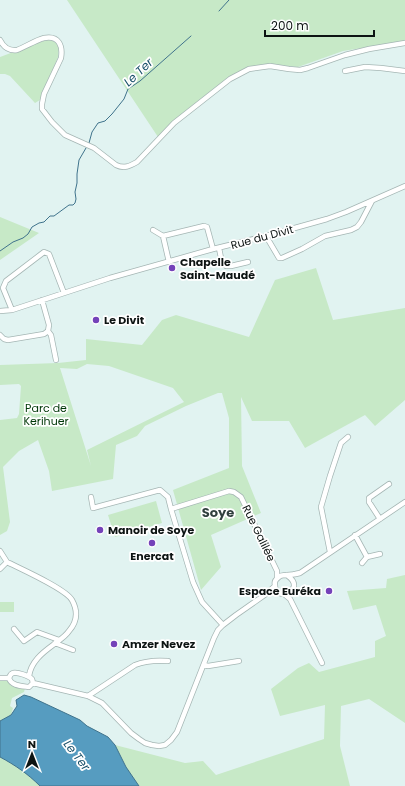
<svg xmlns="http://www.w3.org/2000/svg" width="405" height="786" viewBox="0 0 405 786" font-family="Poppins,sans-serif">
<style>
.green{fill:#c7e9c7;fill-rule:evenodd}
.water{fill:#569cc0;stroke:#40738c}
.lines{fill:none;stroke-linecap:round;stroke-linejoin:round}
.stream{stroke:#40738c;stroke-width:1}
.minor-casing{stroke:#a5b6b4;stroke-width:6}
.minor{stroke:#fff;stroke-width:4.5}
.poi-dot{fill:#7442b9;stroke:#fff;stroke-width:1.5}
.labels{text-anchor:middle;dominant-baseline:central;stroke-width:3.5;stroke-linejoin:round;paint-order:stroke}
.street-label{font-size:11px;fill:#0d1413;stroke:#fff}
.poi-label{font-size:11px;font-weight:bold;fill:#0d1413;stroke:#fff;text-anchor:start}
.park-label{font-size:11px;fill:#003808;stroke:#fff}
.water-label{font-size:12px;font-style:italic;fill:#164e68;stroke:#fff}
.quarter-label{font-size:13px;font-weight:bold;fill:#31403e;stroke:#fff}
</style>
<rect width="100%" height="100%" fill="#e1f3f1"/>
<!-- green -->
<path class="green" d="M 67,0 L 405,0 L 405,41 L 343,51 L 298,67 L 268,64 L 261,65 L 240,72 L 158,137 Z
M 46,40 C 51,40 55,41 59,45 L 58,57 L 40,100 L 35,103 L 10,76 L 5,74 L 0,74 L 0,57 Z
M 0,217 L 39,233 L 0,260 Z
M 316,268 L 333,320 L 405,308 L 405,400 L 375,426 L 365,415 L 305,448 L 289,421 L 252,421 L 241,397 L 242,466 L 261,513 L 211,535 L 221,567 L 201,590 L 173,490 L 229,468 L 229,418 L 222,393 L 218,393 L 186,406 L 145,426 L 137,436 L 116,445 L 113,479 L 52,491 L 49,471 L 38,440 L 19,451 L 3,467 L 10,522 L 7,531 L 0,535 L 0,420 L 17,418 L 19,414 L 21,386 L 19,384 L 0,385 L 0,365 L 58,363 L 86,360 L 86,339 L 142,345 L 162,320 L 176,315 L 249,337 L 275,280 ZM 87,364 L 109,366 L 173,388 L 184,402 L 87,450 L 91,466 L 60,368 L 77,369 Z
M 156,501 L 162,523 L 115,537 L 108,515 Z
M 405,575 L 405,723 L 369,699 L 341,706 L 340,746 L 350,786 L 139,786 L 126,767 L 115,745 L 185,763 L 203,761 L 216,775 L 324,739 L 325,705 L 280,716 L 271,689 L 298,668 L 309,663 L 319,672 L 375,657 L 375,641 L 386,636 L 376,605 L 353,610 L 347,591 L 386,588 L 387,579 Z
M 0,602 L 14,602 L 14,612 L 0,612 Z
M 0,679 L 8,680 L 11,686 L 25,688 L 24,692 L 12,698 L 10,706 L 13,708 L 11,715 L 0,721 Z
M 0,757 C 15,765 28,774 40,786 L 0,786 Z"/>
<!-- water -->
<path class="water" d="M 24,695 L 31,697 L 80,720 L 87,726 L 108,737 L 115,745 L 126,767 L 139,786 L 40,786 C 28,774 15,765 0,757 L 0,721 L 11,715 L 17,706 L 16,700 Z"/>
<g class="lines">
<!-- stream -->
<path class="stream" d="M 219,11 L 229,0
M 89,143 L 92,132 L 98,123 L 105,121 L 112,114 L 124,99 L 128,89 L 140,81 L 191,36
M 0,251 L 13,242 L 23,238 L 28,234 L 32,227 L 39,223 L 44,222 L 50,216 L 54,216 L 69,205 L 73,205 L 75,203 L 76,199 L 75,192 L 77,183 L 77,174 L 79,160 L 86,148"/>
<!-- minor casing -->
<g class="minor-casing">
<path id="minor" d="M 0,40 C 4,48 9,51 17,50 C 25,47 36,40 44,38 C 59,35 63,46 61,58 L 44,94 L 42,104 L 42,109 L 52,122 L 65,135 L 94,148 L 116,165 C 124,169 130,166 137,162 L 174,123 L 230,79 L 249,69 L 270,66 L 289,69 L 300,70 L 308,68 L 345,55 L 369,49 L 405,43
M 345,71 L 365,67 L 381,68 L 405,71
M 153,230 L 163,236
M 266,236 L 279,258 L 282,258 L 302,249 L 325,236 L 351,230 L 357,227 L 361,222 L 372,201
M 219,248 L 222,263 L 226,266 L 231,266 L 248,262
M 169,262 L 163,236 L 204,226 L 207,227 L 213,249
M 12,310 L 3,288 L 6,281 L 44,252 L 49,254 L 64,293
M 0,311 L 12,310 L 110,278 L 213,249 L 266,236 L 327,219 L 346,212 L 405,186
M 48,331 L 51,335 L 56,360
M 0,335 L 4,339 L 8,340 L 44,334 L 48,331 L 49,325 L 42,300
M 91,497 L 93,508 L 160,490 L 168,497 L 171,509 L 229,491 L 234,492 L 241,497 L 277,571 L 277,578
M 171,509 L 193,582 L 202,602 L 223,625
M 380,519 L 369,502 L 369,498 L 389,484
M 355,535 L 367,557 L 362,563
M 0,551 L 7,562
M 330,552 L 321,507 L 330,476 L 341,443 L 348,437
M 367,557 L 380,554
M 0,569 L 7,562 C 21,569 66,589 72,600 C 78,611 77,622 69,631 C 65,637 58,641 53,645 C 42,653 31,662 29,676
M 288,576 C 307,590 275,603 275,585 C 274,582 276,579 279,577 C 282,574 284,576 287,575 C 291,575 296,574 300,573 L 405,502
M 284,594 L 290,599 L 322,663
M 14,629 L 24,641 L 37,632 L 59,640
M 55,643 L 73,650
M 204,665 L 208,666 L 239,661
M 0,678 L 9,678
M 9,678 C 10,676 10,674 13,673 C 18,672 29,676 32,679 L 33,683
M 9,678 C 11,686 22,686 29,687 L 33,683
M 33,683 L 88,696 L 102,703 L 131,733 L 139,739 L 145,743 L 152,745 L 159,746 L 165,745 L 171,740 L 177,732 L 214,638 L 218,630 L 223,625 L 236,615 L 266,594 L 275,586
M 88,696 L 135,665 C 145,661 156,660 168,661"/>
</g>
<!-- minor -->
<use href="#minor" class="minor"/>
</g>
<!-- markers -->
<g class="poi-dot">
<circle cx="172" cy="268" r="4"/>
<circle cx="96" cy="320" r="4"/>
<circle cx="100" cy="530" r="4"/>
<circle cx="152" cy="543" r="4"/>
<circle cx="329" cy="591" r="4"/>
<circle cx="114" cy="644" r="4"/>
</g>
<g class="labels">
<!-- street labels -->
<g class="street-label">
<text transform="translate(262 237) rotate(-15)">Rue du Divit</text>
<text transform="translate(259 533) rotate(64)">Rue Galilée</text>
</g>
<!-- poi labels -->
<g class="poi-label">
<text x="180" y="262">Chapelle<tspan x="180" dy="13">Saint-Maudé</tspan></text>
<text x="104" y="320">Le Divit</text>
<text x="108" y="530">Manoir de Soye</text>
<text x="152" y="556" text-anchor="middle">Enercat</text>
<text x="321" y="591" text-anchor="end">Espace Euréka</text>
<text x="122" y="644">Amzer Nevez</text>
</g>
<!-- park labels -->
<g class="park-label">
<text x="46" y="408">Parc de<tspan x="46" dy="13">Kerihuer</tspan></text>
</g>
<!-- water labels -->
<g class="water-label">
<text transform="translate(138 72) rotate(-43)">Le Ter</text>
<text transform="translate(77 755) rotate(53)">Le Ter</text>
</g>
<!-- quarter labels -->
<g class="quarter-label">
<text x="218" y="512">Soye</text>
</g>
</g>
<!-- north arrow -->
<g transform="translate(32 754)" stroke="#ffffff" stroke-width="3" paint-order="stroke">
<path d="M0-3L7 15L0 10L-7 15Z" fill="#0d1413"/>
<text y="-6" font-size="11" font-weight="bold" text-anchor="middle" fill="#0d1413">N</text>
</g>
<!-- scale -->
<path d="M265 30v6h109v-6" fill="none" stroke="#0d1413" stroke-width="2"/>
<text x="271" y="30" font-size="12" fill="#0d1413" stroke="#ffffff" stroke-width="3" paint-order="stroke">200 m</text>
</svg>
